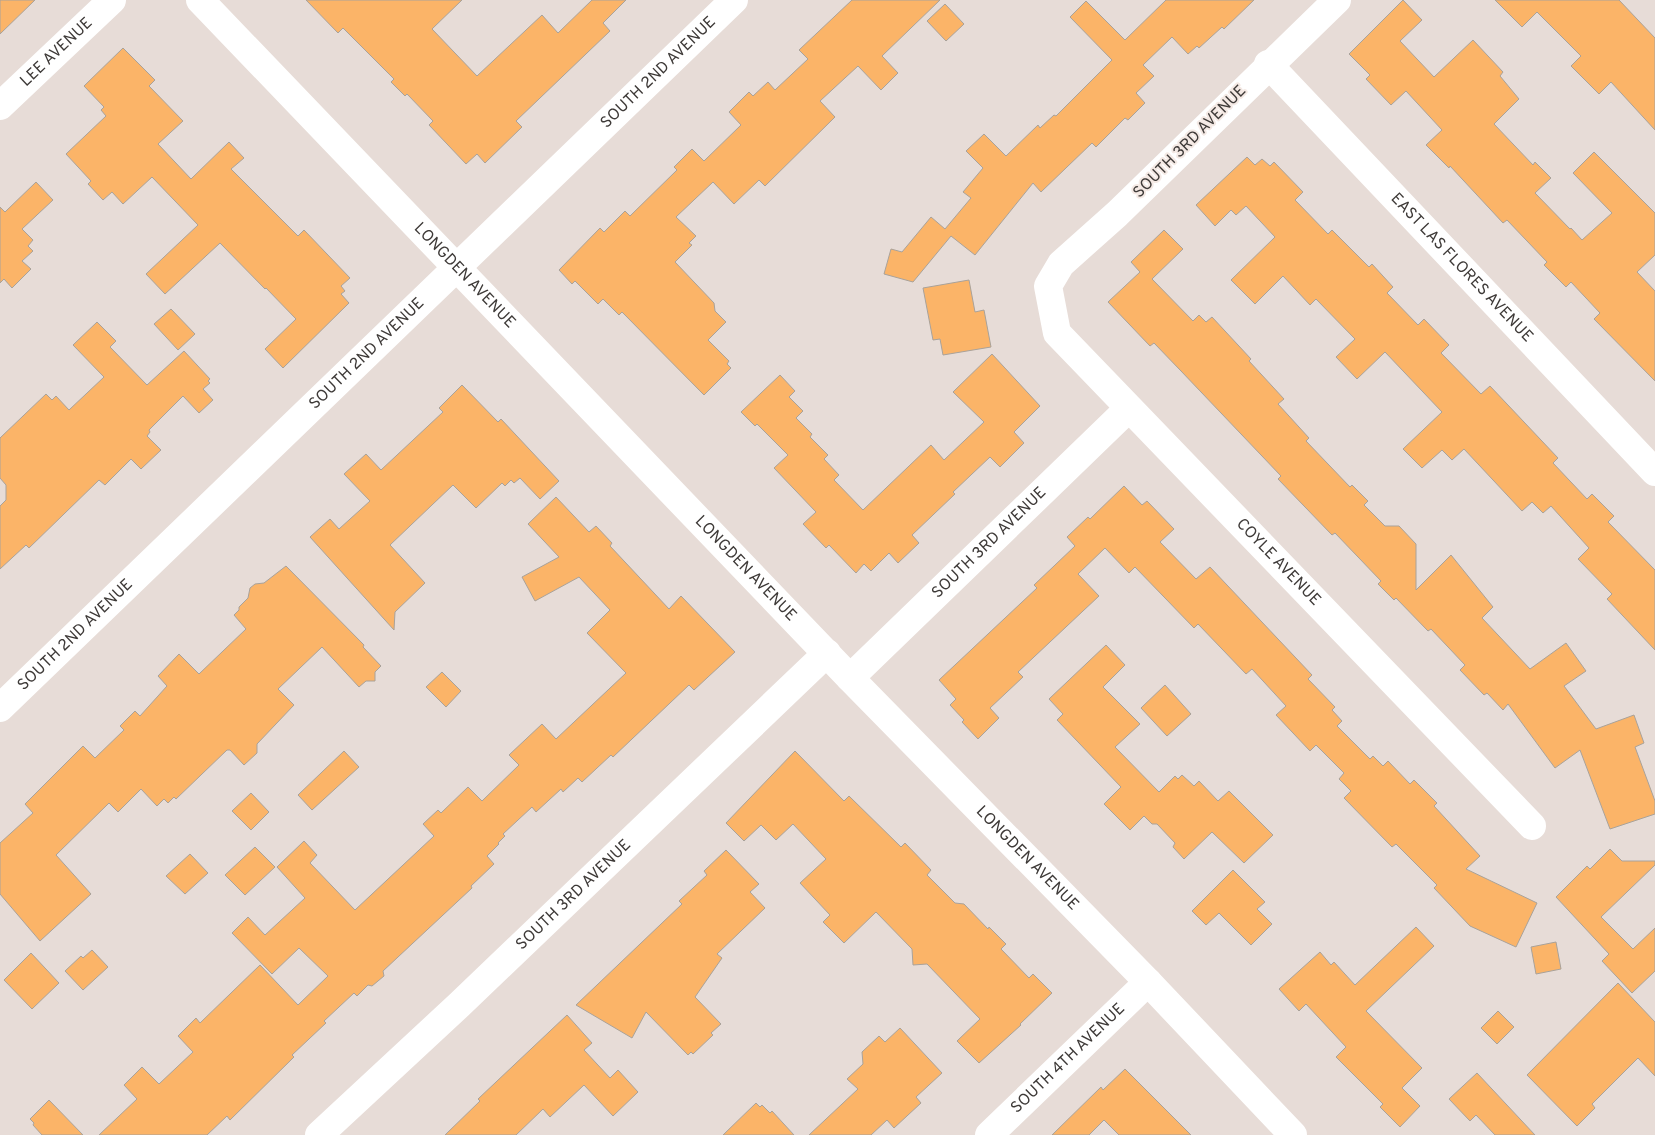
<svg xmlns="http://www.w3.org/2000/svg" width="1655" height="1135" viewBox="0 0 1655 1135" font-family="Overpass,sans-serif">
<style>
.building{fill:#fbb468;stroke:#a9a29a}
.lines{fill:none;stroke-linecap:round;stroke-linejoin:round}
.minor{stroke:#fff;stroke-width:28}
.labels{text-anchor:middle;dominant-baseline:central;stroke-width:4;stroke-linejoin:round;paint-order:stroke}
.street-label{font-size:16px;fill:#3e3a38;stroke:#f4e9e4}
</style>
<rect width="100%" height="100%" fill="#e7dcd7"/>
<!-- building -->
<path class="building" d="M 0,0 L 35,0 L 0,34 Z
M 306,0 L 462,0 L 432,29 L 477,76 L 542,15 L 558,33 L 592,0 L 626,0 L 603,23 L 610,31 L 516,121 L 522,127 L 485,163 L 477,154 L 466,164 L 429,125 L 433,121 L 407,94 L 405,96 L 391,82 L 394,79 L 343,28 L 338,33 Z
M 852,0 L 940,0 L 882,56 L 898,73 L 881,90 L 858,66 L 820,101 L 835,117 L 765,186 L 759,180 L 734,204 L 713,182 L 676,217 L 696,236 L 689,243 L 692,245 L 675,262 L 714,303 L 715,311 L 726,322 L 708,340 L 729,361 L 727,364 L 731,368 L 704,395 L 622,312 L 619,315 L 603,299 L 598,304 L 575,281 L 572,284 L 559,270 L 600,228 L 604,232 L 625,211 L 630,216 L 677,170 L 674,167 L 692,149 L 704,161 L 741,125 L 729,112 L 749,92 L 753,96 L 768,82 L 775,90 L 808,59 L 799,50 Z
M 1166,0 L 1254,0 L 1224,29 L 1222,27 L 1199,48 L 1197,46 L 1188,54 L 1172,37 L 1143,65 L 1154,76 L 1136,93 L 1145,103 L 1128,120 L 1125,118 L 1096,147 L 1092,143 L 1041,192 L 1033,183 L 975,255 L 951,236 L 913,282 L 884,274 L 891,249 L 902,252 L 931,217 L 945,229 L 971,198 L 963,192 L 983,168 L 966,151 L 984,134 L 1006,156 L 1038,125 L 1040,128 L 1054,115 L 1056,116 L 1112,60 L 1070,17 L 1086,1 L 1125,40 Z
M 1403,0 L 1422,20 L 1400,41 L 1434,77 L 1473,40 L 1503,72 L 1500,76 L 1519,99 L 1494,124 L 1533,165 L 1535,162 L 1551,178 L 1535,193 L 1570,229 L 1571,228 L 1582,240 L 1612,213 L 1573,173 L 1594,152 L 1655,213 L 1655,255 L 1637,272 L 1655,291 L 1655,381 L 1594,319 L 1600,313 L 1571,282 L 1566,287 L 1544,265 L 1547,262 L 1507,220 L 1503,223 L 1450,166 L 1449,168 L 1426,145 L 1442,130 L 1406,91 L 1391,105 L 1366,79 L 1370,75 L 1349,54 Z
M 1495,0 L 1619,0 L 1655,38 L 1655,130 L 1611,82 L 1599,94 L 1571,66 L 1581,56 L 1537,12 L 1522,27 Z
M 945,4 L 964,24 L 946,41 L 927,21 Z
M 123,48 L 155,80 L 149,86 L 183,121 L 158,144 L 191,179 L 229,142 L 244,158 L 231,169 L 298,236 L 304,230 L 350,278 L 341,286 L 345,291 L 341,294 L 349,303 L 283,368 L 265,349 L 296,319 L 266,288 L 265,289 L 220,243 L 165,294 L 146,274 L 198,225 L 152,177 L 123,204 L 112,192 L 103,200 L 88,184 L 91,181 L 66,154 L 106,116 L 101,110 L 104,107 L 84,86 Z
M 1247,157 L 1255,165 L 1262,159 L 1270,166 L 1274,162 L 1303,192 L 1295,200 L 1328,234 L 1332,230 L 1369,267 L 1372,264 L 1393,287 L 1387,293 L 1418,325 L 1424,319 L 1449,345 L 1441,353 L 1481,394 L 1490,386 L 1558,458 L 1553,463 L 1587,499 L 1592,494 L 1614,516 L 1608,522 L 1655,570 L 1655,650 L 1607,599 L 1612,594 L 1578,559 L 1589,548 L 1551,506 L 1543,513 L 1532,502 L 1522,511 L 1464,449 L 1452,460 L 1442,450 L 1422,468 L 1403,449 L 1442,412 L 1385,352 L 1357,379 L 1336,357 L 1355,339 L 1316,299 L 1310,305 L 1283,276 L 1255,304 L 1231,280 L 1275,237 L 1246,206 L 1236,215 L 1231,210 L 1215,226 L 1196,205 Z
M 36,182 L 53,200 L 22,229 L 33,240 L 28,246 L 33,251 L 22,261 L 31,269 L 12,288 L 4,279 L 0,283 L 0,207 L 5,212 Z
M 1164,230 L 1183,249 L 1152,279 L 1193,321 L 1199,315 L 1206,322 L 1212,317 L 1251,359 L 1249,361 L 1284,399 L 1278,404 L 1309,438 L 1306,441 L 1350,487 L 1352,485 L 1368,501 L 1364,505 L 1385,526 L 1399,526 L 1416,544 L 1416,590 L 1451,555 L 1493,607 L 1482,618 L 1530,669 L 1566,643 L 1586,671 L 1564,686 L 1596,729 L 1634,715 L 1644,743 L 1635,747 L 1655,801 L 1655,814 L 1610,829 L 1580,750 L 1555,768 L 1508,704 L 1503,710 L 1487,693 L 1484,695 L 1460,670 L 1465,665 L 1431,629 L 1428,631 L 1396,598 L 1394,600 L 1378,584 L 1381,581 L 1335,533 L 1332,535 L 1278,479 L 1281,476 L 1181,371 L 1154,343 L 1150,346 L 1108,302 L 1140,272 L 1131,262 Z
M 969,280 L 975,312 L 984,310 L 991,347 L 943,355 L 940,339 L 933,340 L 923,288 Z
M 171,309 L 195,334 L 178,350 L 154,324 Z
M 97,322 L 116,341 L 110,347 L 147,385 L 184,351 L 210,379 L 208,381 L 210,383 L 203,389 L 213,400 L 199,413 L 183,396 L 149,430 L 150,432 L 147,436 L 161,450 L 141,469 L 131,459 L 105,485 L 99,480 L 29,548 L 26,545 L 0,569 L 0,506 L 6,500 L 6,485 L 0,478 L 0,438 L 46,394 L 52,400 L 56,396 L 69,410 L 104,377 L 73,345 Z
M 992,354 L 1040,406 L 1014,432 L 1024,443 L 1000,467 L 990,457 L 953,492 L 955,494 L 912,535 L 919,543 L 898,563 L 889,553 L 871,571 L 864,564 L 856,573 L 829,545 L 826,548 L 803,524 L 816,512 L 774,468 L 788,455 L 757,424 L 755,426 L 741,412 L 780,375 L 795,391 L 789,397 L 803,411 L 796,418 L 812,434 L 810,437 L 828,455 L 824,459 L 839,475 L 834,480 L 863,510 L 931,445 L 944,460 L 984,422 L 953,392 Z
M 462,385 L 498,422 L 501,419 L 559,481 L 540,499 L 520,478 L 514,483 L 511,480 L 505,486 L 502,483 L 476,508 L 453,485 L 390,545 L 425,583 L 395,612 L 394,630 L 310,537 L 330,519 L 339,529 L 370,501 L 344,474 L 366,454 L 381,470 L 443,412 L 439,408 Z
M 1124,486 L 1142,505 L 1147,501 L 1174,529 L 1160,542 L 1196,579 L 1210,567 L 1312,675 L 1308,679 L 1335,707 L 1332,710 L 1342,721 L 1337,726 L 1370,759 L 1373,756 L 1383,766 L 1388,761 L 1410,784 L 1414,780 L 1437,803 L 1434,806 L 1480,856 L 1466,869 L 1537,903 L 1516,947 L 1470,926 L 1434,888 L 1437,885 L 1396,844 L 1392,847 L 1344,798 L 1351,791 L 1339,779 L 1344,773 L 1316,745 L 1310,751 L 1276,715 L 1286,706 L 1252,669 L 1246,674 L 1198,624 L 1194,628 L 1135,567 L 1129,573 L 1105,548 L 1078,574 L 1099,596 L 1018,672 L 1023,677 L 990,708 L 999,718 L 978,739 L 962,722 L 964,720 L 950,705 L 956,699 L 939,680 L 1037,588 L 1034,585 L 1075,546 L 1067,537 L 1088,517 L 1090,519 Z
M 556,497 L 589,532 L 596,526 L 612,543 L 610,546 L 669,609 L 681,596 L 735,652 L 694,690 L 689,685 L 613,757 L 611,755 L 582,782 L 578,778 L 563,792 L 561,789 L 536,812 L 532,807 L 503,834 L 505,836 L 498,843 L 499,844 L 487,856 L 494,864 L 471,886 L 472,888 L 383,971 L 384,976 L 372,986 L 368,985 L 357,996 L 354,993 L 324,1021 L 326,1023 L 292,1055 L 294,1057 L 230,1120 L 227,1116 L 207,1135 L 99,1135 L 137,1099 L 124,1085 L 142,1067 L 159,1084 L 193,1052 L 178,1036 L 196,1018 L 200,1023 L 260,965 L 298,1005 L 328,976 L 299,948 L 272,974 L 232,933 L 248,917 L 265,935 L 305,898 L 277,867 L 304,841 L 317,855 L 310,863 L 355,910 L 434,836 L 423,824 L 438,810 L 441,813 L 468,787 L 482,801 L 519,765 L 509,755 L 542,724 L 556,739 L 626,673 L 587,633 L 610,610 L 579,577 L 535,601 L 522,577 L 559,557 L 528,524 Z
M 286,566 L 364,645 L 363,647 L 381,666 L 375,672 L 375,681 L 366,681 L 359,687 L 322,647 L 278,689 L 294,705 L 257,744 L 257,753 L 244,765 L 230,750 L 227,750 L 176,799 L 174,797 L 168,803 L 164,799 L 157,806 L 141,789 L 118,812 L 109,803 L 56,855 L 91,894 L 40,941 L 0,894 L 0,843 L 33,813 L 25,804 L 83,746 L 95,758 L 124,730 L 120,726 L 135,711 L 140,716 L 167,686 L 158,676 L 179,654 L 199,674 L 246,629 L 234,615 L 239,610 L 239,607 L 248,598 L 250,588 L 255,584 L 264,583 Z
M 1106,645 L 1125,665 L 1103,687 L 1140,724 L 1115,747 L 1159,792 L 1175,776 L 1178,779 L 1182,775 L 1194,786 L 1199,781 L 1218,801 L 1229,791 L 1273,835 L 1244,863 L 1212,832 L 1184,859 L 1173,847 L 1175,843 L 1157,824 L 1152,824 L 1144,816 L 1130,830 L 1104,804 L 1121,787 L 1057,720 L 1063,714 L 1049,699 Z
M 442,672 L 461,691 L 446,707 L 426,687 Z
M 1165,685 L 1191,714 L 1167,736 L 1141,708 Z
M 344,751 L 359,767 L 312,810 L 298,795 Z
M 795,751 L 844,801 L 849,796 L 901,847 L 905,843 L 931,870 L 927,875 L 955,903 L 964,904 L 988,929 L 989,927 L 1006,944 L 1001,949 L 1029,978 L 1033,974 L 1052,993 L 1020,1024 L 1021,1025 L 979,1063 L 957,1041 L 980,1019 L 927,964 L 913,965 L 912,949 L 876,912 L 844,943 L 823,922 L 830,915 L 800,883 L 826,859 L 793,824 L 776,840 L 761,825 L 744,841 L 726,823 Z
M 251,793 L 269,812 L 251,830 L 232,811 Z
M 255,847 L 275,867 L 245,895 L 225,875 Z
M 1610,849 L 1622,861 L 1655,861 L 1655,865 L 1601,917 L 1633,949 L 1655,928 L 1655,971 L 1632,993 L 1602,961 L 1609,954 L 1556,897 L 1587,866 L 1590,869 Z
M 726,850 L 759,884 L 750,892 L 765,908 L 717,954 L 722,958 L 695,997 L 721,1024 L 711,1033 L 713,1035 L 693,1054 L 691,1052 L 688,1055 L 646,1012 L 632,1038 L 576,1005 L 682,904 L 679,901 L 707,875 L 704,871 Z
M 190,854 L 208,873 L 185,894 L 166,876 Z
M 1233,870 L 1265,902 L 1257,909 L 1272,924 L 1251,945 L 1219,913 L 1206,925 L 1192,911 Z
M 1416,927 L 1434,946 L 1366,1011 L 1422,1068 L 1402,1088 L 1420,1106 L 1400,1127 L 1380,1107 L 1383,1104 L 1336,1057 L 1346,1047 L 1306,1004 L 1299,1011 L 1279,989 L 1320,952 L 1331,965 L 1334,962 L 1355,985 Z
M 1556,942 L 1561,969 L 1536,974 L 1531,947 Z
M 92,950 L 108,967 L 83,990 L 65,971 L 81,956 L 83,958 Z
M 31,953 L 59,983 L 32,1009 L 4,980 Z
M 1618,983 L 1655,1022 L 1655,1076 L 1638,1058 L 1592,1104 L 1595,1108 L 1577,1126 L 1527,1075 Z
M 1498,1011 L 1514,1027 L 1497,1044 L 1481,1028 Z
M 567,1015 L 592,1043 L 584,1050 L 610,1078 L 618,1070 L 638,1092 L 613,1116 L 584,1085 L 550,1117 L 543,1109 L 516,1135 L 445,1135 L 480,1101 L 478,1099 Z
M 900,1028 L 942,1073 L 916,1097 L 921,1103 L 894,1128 L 887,1120 L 871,1135 L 809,1135 L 858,1089 L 847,1079 L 863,1064 L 862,1052 L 879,1036 L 885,1042 Z
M 1125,1069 L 1191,1135 L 1119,1135 L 1104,1120 L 1089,1135 L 1052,1135 L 1101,1087 L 1103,1090 Z
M 1477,1073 L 1535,1135 L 1495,1135 L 1476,1115 L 1470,1121 L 1449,1099 Z
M 49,1100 L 83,1135 L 42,1135 L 33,1125 L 34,1123 L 30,1119 Z
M 756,1103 L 760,1107 L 762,1105 L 770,1113 L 772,1111 L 794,1135 L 723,1135 Z"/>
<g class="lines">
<!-- minor -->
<g class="minor">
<path id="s1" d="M 200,0 L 850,678 L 1148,982 L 1293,1135"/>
<path id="s2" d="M 1337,0 L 1117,214 L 1061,264 L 1048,286 L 1057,333 L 1532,826"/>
<path id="s3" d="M 1268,64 L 1655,472"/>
<path id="s4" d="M 0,106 L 112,0"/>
<path id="s5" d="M 850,678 L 1128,409"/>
<path id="s6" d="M 0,708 L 734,0"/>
<path id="s7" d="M 319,1135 L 459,1005 L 827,653"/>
<path id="s8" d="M 989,1135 L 1148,982"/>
</g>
</g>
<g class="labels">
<!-- street labels -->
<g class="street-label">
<text stroke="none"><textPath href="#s4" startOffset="78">LEE AVENUE</textPath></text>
<text stroke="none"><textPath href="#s6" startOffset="915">SOUTH 2ND AVENUE</textPath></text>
<text transform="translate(1190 142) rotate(-45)">SOUTH 3RD AVENUE</text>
<text stroke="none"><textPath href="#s3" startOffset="281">EAST LAS FLORES AVENUE</textPath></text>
<text stroke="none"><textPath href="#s1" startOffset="382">LONGDEN AVENUE</textPath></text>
<text stroke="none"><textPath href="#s6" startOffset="510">SOUTH 2ND AVENUE</textPath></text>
<text stroke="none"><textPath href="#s5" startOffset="194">SOUTH 3RD AVENUE</textPath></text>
<text stroke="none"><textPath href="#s2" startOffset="774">COYLE AVENUE</textPath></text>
<text stroke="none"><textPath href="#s1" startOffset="788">LONGDEN AVENUE</textPath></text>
<text stroke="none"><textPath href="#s6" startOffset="105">SOUTH 2ND AVENUE</textPath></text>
<text stroke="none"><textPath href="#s1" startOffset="1192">LONGDEN AVENUE</textPath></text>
<text stroke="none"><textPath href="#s7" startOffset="350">SOUTH 3RD AVENUE</textPath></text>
<text stroke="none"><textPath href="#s8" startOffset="110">SOUTH 4TH AVENUE</textPath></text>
</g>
</g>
</svg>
